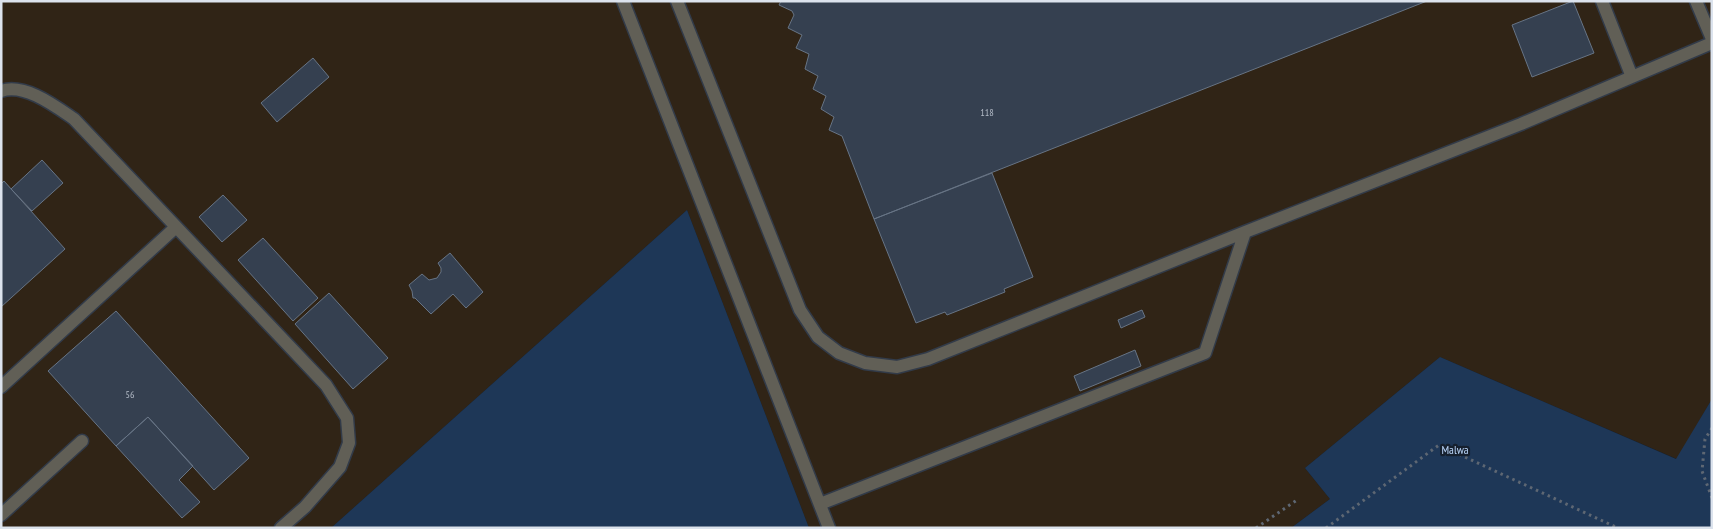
<svg xmlns="http://www.w3.org/2000/svg" width="1713" height="529" viewBox="0 0 1713 529" font-family="'PT Sans Narrow',sans-serif">
<style>
.industrial{fill:#302416}
.green{fill:#1e3757}
.building{fill:#354050;stroke:#677485}
.lines{fill:none;stroke-linecap:round;stroke-linejoin:round}
.minor-casing{stroke:#323b49;stroke-width:15}
.path{stroke:#5e6773;stroke-width:3;stroke-dasharray:2.5 4;stroke-linecap:butt}
.minor{stroke:#615f56;stroke-width:12}
.labels{text-anchor:middle;dominant-baseline:central;stroke-width:4.5;stroke-linejoin:round;paint-order:stroke}
.number-label{font-size:10px;fill:#b2bac6}
.park-label{font-size:12px;fill:#bcd7fb;stroke:#16202e}
</style>
<rect width="100%" height="100%" fill="#16202e"/>
<!-- industrial -->
<path class="industrial" d="M 1,1 L 1712,1 L 1712,399 L 1677,459 L 1440,357 L 1305,468 L 1330,499 L 1291,528 L 809,528 L 687,210 L 331,528 L 1,528 Z"/>
<!-- green -->
<path class="green" d="M 687,210 L 809,528 L 331,528 Z
M 1440,357 L 1676,459 L 1712,399 L 1712,528 L 1291,528 L 1330,499 L 1305,468 Z"/>
<!-- building -->
<path class="building" d="M 781,1 L 1427,1 L 874,219 L 842,136 L 829,130 L 834,117 L 821,109 L 826,96 L 813,89 L 818,76 L 805,69 L 809,54 L 796,48 L 802,35 L 788,28 L 794,15 L 792,11 L 779,5 Z
M 1573,1 L 1594,53 L 1532,77 L 1512,25 Z
M 313,58 L 329,77 L 277,122 L 261,103 Z
M 42,160 L 63,183 L 32,211 L 11,189 Z
M 992,173 L 1033,277 L 1004,289 L 1005,292 L 947,315 L 945,312 L 916,323 L 874,219 Z
M 4,181 L 65,249 L 1,307 L 1,184 Z
M 223,195 L 247,220 L 222,242 L 199,217 Z
M 263,238 L 318,298 L 293,321 L 238,260 Z
M 450,253 L 483,292 L 466,308 L 453,294 L 431,314 L 415,298 L 413,298 L 412,291 L 409,285 L 422,274 L 429,280 L 437,278 L 441,272 L 441,268 L 438,263 Z
M 329,293 L 388,358 L 353,389 L 295,324 Z
M 1142,310 L 1145,317 L 1121,328 L 1118,320 Z
M 116,311 L 249,458 L 214,490 L 148,417 L 116,446 L 48,371 Z
M 1135,350 L 1141,366 L 1080,391 L 1074,376 Z
M 148,417 L 193,466 L 179,480 L 200,502 L 182,518 L 116,446 Z"/>
<g class="lines">
<!-- minor casing -->
<g class="minor-casing">
<path id="minor" d="M 623,1 L 829,528
M 677,1 L 800,310 L 818,337 L 839,353 L 865,363 L 897,367 L 928,359 L 1245,232 L 1521,124 L 1712,43
M 1602,1 L 1632,77
M 1696,1 L 1712,39
M 1,91 C 25,83 55,106 74,119 L 326,385 L 347,418 L 349,443 L 340,467 L 305,507 L 281,528
M 1,387 L 176,227
M 820,504 L 1205,353 L 1245,232
M 1,515 L 82,441"/>
</g>
<!-- path -->
<path class="path" d="M 1712,428 L 1705,439 L 1702,471 L 1712,498
M 1256,528 L 1297,500
M 1326,528 L 1439,445 L 1618,528"/>
<!-- minor -->
<use href="#minor" class="minor"/>
</g>
<g class="labels">
<!-- number labels -->
<g class="number-label">
<text x="987" y="112">118</text>
<text x="130" y="394">56</text>
</g>
<!-- park labels -->
<g class="park-label">
<text x="1455" y="449">Malwa</text>
</g>
</g>
<!-- border -->
<rect width="1713" height="529" fill="none" stroke="#dce3ed" stroke-width="5"/>
</svg>
